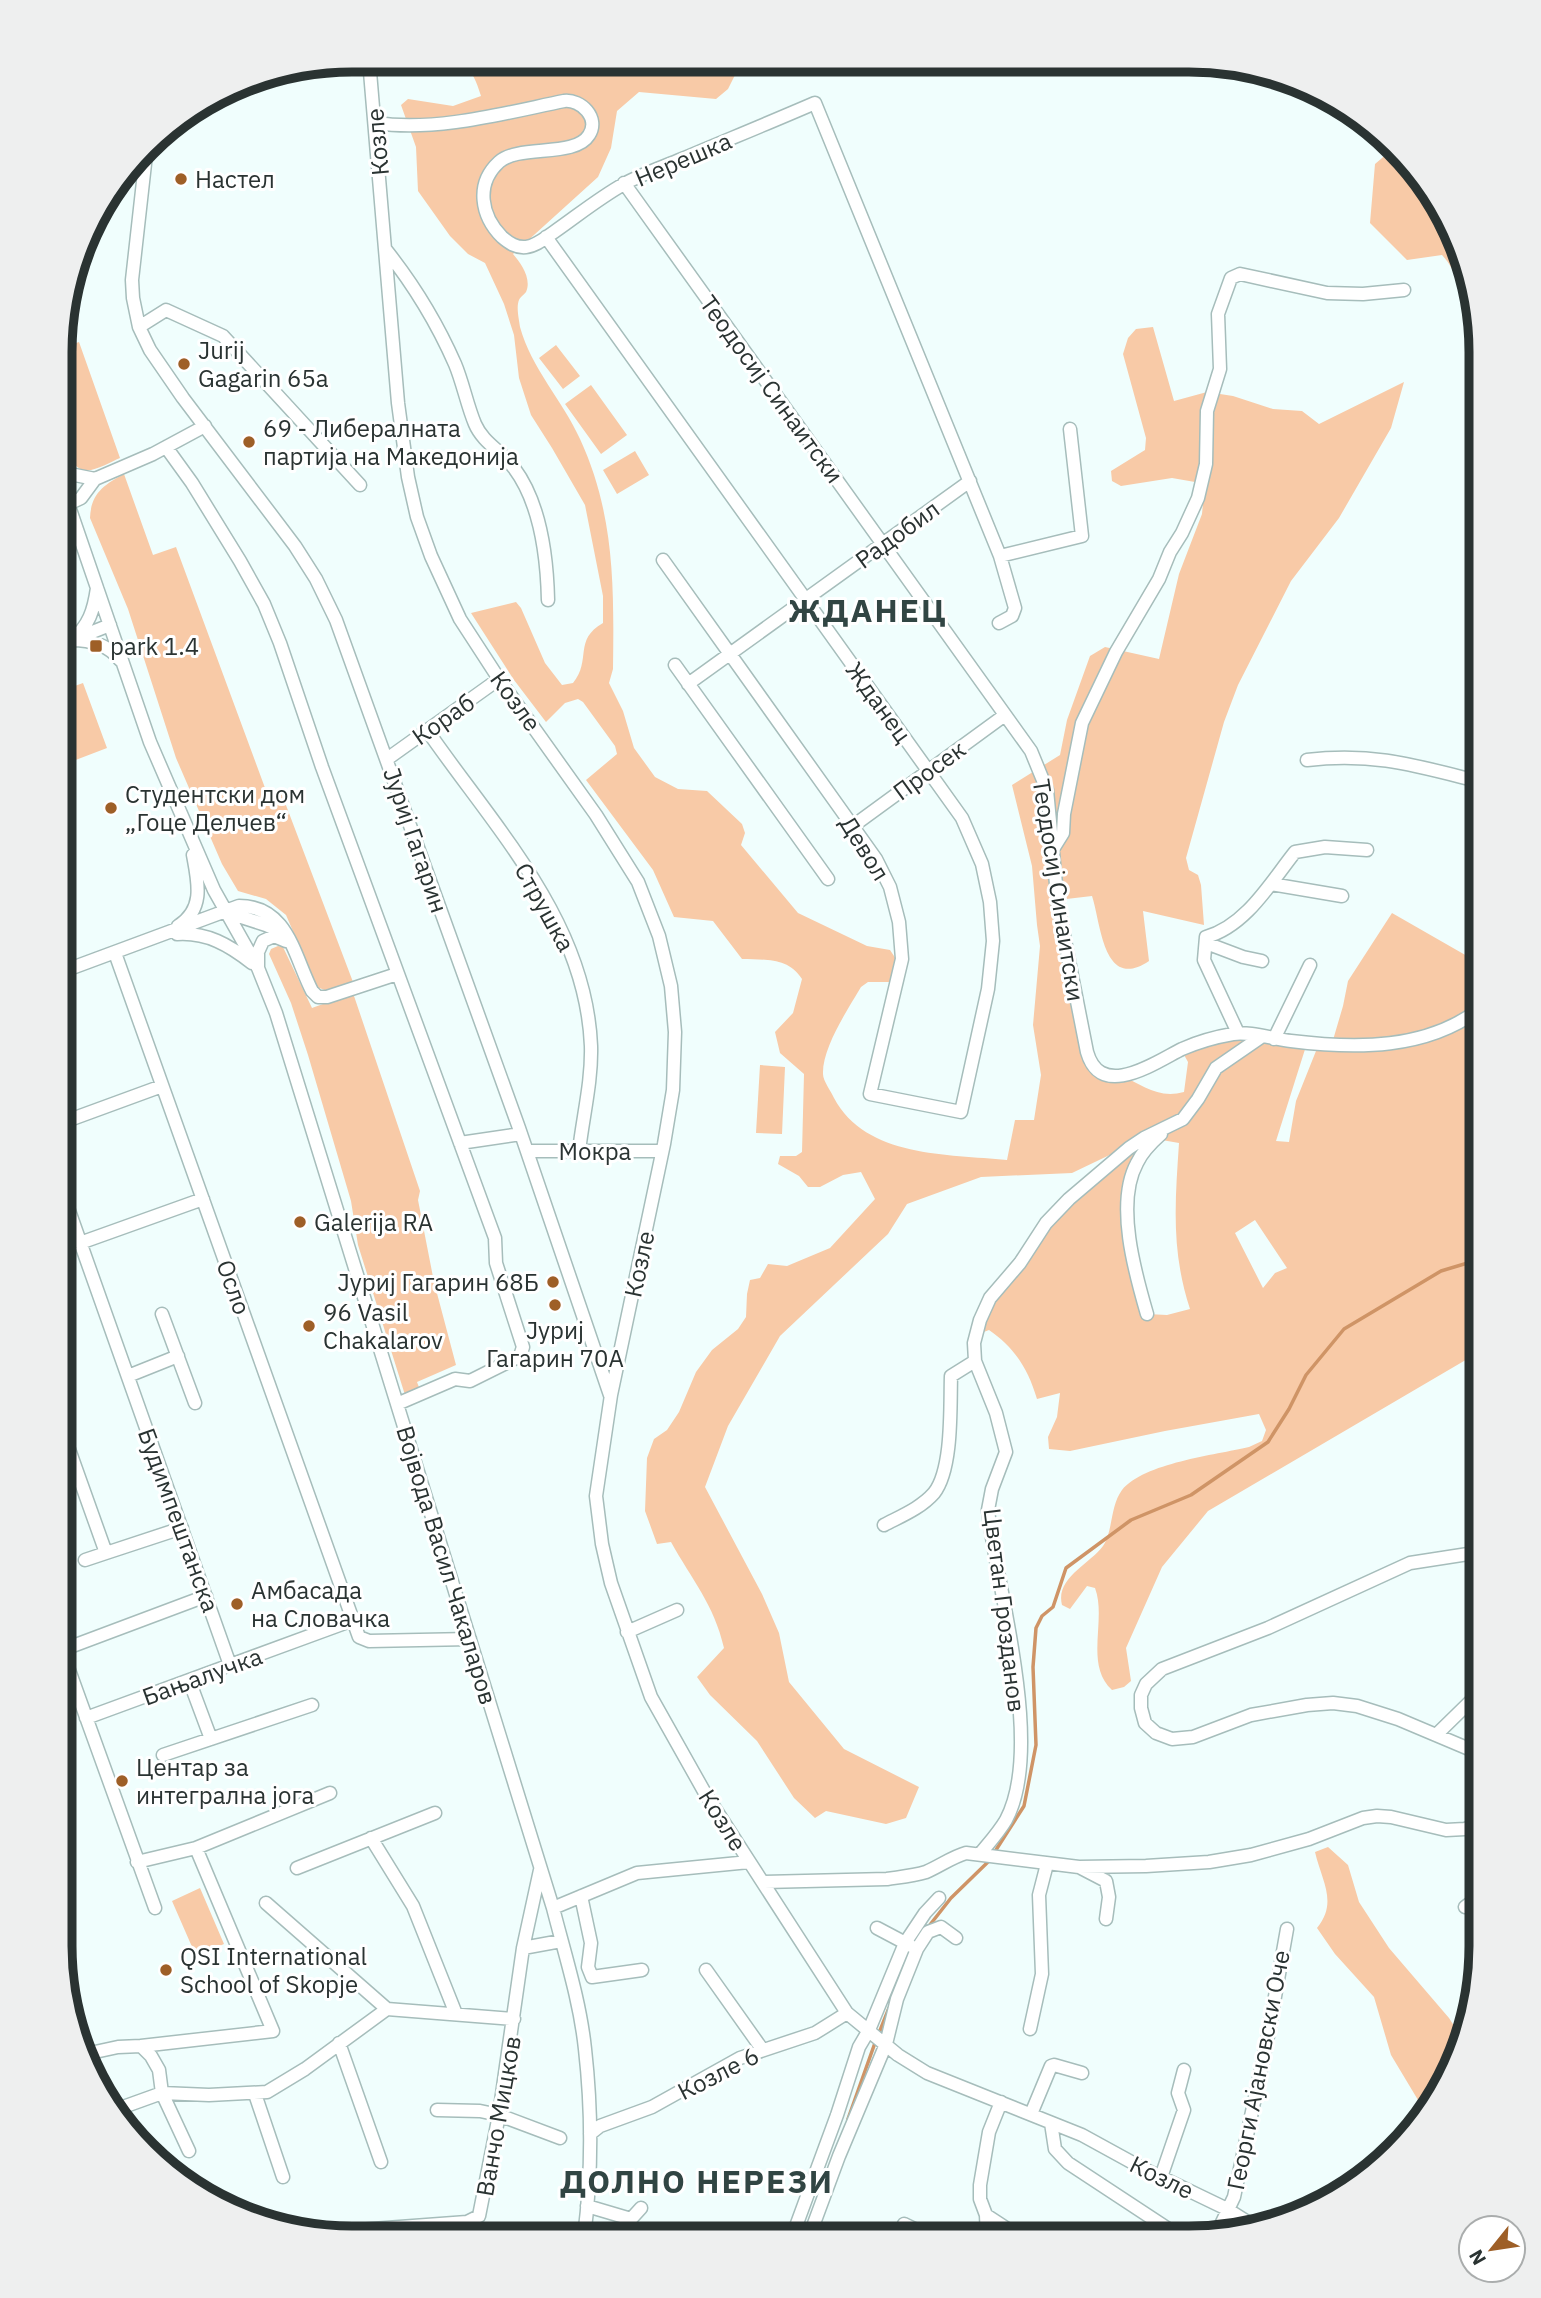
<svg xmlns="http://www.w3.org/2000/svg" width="1541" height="2298" viewBox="0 0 1541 2298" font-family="'IBM Plex Sans',sans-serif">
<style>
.green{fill:#f8caa7;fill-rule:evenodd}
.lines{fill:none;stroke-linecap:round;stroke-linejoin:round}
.stream{stroke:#cf9466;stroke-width:3.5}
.minor-casing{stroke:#a6bdbb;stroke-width:15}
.minor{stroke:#fff;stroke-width:12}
.poi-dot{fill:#9e5f27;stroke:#fff;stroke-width:2.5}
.labels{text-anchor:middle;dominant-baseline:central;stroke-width:6;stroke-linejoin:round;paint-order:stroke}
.street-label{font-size:24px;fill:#2a3332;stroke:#fff}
.poi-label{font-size:24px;fill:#2a3332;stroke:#fff;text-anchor:start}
.district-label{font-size:32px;font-weight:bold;letter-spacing:2px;fill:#314543;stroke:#fff}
.rim{fill:none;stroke:#2a3332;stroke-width:9}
</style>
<rect width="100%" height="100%" fill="#f0fefd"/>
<!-- green -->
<path class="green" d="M 416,60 L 751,61 L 737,71 L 728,89 L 716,99 L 639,92 L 617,111 L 611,148 L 598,177 L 513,254 C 521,263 532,279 526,292 C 524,295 520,297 519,300 C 516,307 519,320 520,327 C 531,368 563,401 580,439 C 615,515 614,588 613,669 L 609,683 L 623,711 L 634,748 L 655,777 L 678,789 L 707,791 L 742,824 L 745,833 L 741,845 L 798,913 L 867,946 L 890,950 L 896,959 L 891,982 L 868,982 L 861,987 C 848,1009 822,1048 823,1074 C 823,1081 831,1091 834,1098 C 866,1158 948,1154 1007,1160 L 1015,1120 L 1034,1120 L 1041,1075 L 1033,1025 L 1040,946 L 1037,925 L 1032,866 L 1012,785 L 1060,755 L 1067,720 L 1090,656 L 1105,647 L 1159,659 L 1179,574 L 1202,514 L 1204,493 L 1195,482 L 1172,478 L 1121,486 L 1112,481 L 1111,471 L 1145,450 L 1146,438 L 1123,354 L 1128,338 L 1136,329 L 1153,327 L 1174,401 L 1207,392 L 1233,396 L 1273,409 L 1302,411 L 1319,424 L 1404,382 L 1391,428 L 1339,518 L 1291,581 L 1238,685 L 1224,722 L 1186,858 L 1189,870 L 1198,875 L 1201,885 L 1204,925 L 1143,911 L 1149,961 C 1103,992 1101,923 1092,896 L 1058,900 L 1090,1062 C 1100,1066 1111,1070 1121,1075 C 1142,1085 1158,1099 1184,1092 L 1188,1062 L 1183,1053 L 1214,1038 L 1307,1043 L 1276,1141 L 1289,1142 L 1296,1101 L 1316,1051 L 1385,1049 L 1481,1014 L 1481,1351 L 1208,1511 L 1162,1567 L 1126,1648 L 1131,1681 L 1124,1687 L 1112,1690 C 1084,1664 1107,1620 1095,1588 L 1087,1586 L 1070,1609 L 1062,1605 C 1055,1578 1090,1564 1103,1546 C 1113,1532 1110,1506 1122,1490 C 1144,1463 1215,1455 1249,1447 L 1262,1441 L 1266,1430 L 1259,1414 L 1165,1431 L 1070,1451 L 1049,1449 L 1048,1437 L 1057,1417 L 1060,1393 L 1037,1399 C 1028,1369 1015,1348 989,1330 L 976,1335 L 980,1320 L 1029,1245 L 1120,1150 L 1072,1173 L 981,1177 L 907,1204 L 888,1234 L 780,1336 L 728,1426 L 705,1487 L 762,1594 L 779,1633 L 789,1682 L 844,1749 L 919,1787 L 906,1818 L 886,1824 L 826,1811 L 815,1818 L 794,1798 L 757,1741 L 710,1695 L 697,1677 L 724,1648 C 714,1604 692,1580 671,1542 L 657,1544 L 645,1511 L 647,1458 L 654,1439 L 667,1430 L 679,1412 L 696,1372 L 712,1350 L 738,1329 L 746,1317 L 747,1294 L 750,1280 L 760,1278 L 768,1264 L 787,1266 L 830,1248 L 875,1199 L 861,1172 L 843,1175 L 820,1187 L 808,1187 L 799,1176 L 778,1164 L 780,1156 L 796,1156 L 802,1152 L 804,1074 L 780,1053 L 775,1032 L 793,1013 L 802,979 C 788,957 765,960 742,959 L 713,921 L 674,917 L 653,870 L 586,780 L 617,754 L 615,746 L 583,702 L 578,699 L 565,703 L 546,722 L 514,680 L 471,613 L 516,602 L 521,608 L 545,663 L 562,685 L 573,683 C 592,660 573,640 603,623 L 603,596 L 585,505 L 552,448 L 531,415 L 519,378 L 514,335 L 504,304 L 485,263 L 468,254 L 450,236 L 418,191 L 416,147 L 401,105 L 408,99 L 453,106 L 481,96 C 469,55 458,63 420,62 ZM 1156,1139 L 1179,1143 C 1175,1203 1171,1251 1190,1309 L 1167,1315 L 1147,1314 L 1128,1202 L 1143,1154 ZM 1255,1220 L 1287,1268 L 1275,1273 L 1263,1288 L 1235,1233 Z
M 1395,147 L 1421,173 L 1459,239 L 1474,315 L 1466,320 C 1462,296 1459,273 1442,255 L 1407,260 L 1370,223 L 1375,164 Z
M 79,342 L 120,458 C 110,462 95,472 84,470 C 52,463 62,374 62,348 Z
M 556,345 L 580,376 L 563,389 L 539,358 Z
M 591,385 L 627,435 L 601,454 L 565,404 Z
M 635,451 L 649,475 L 617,494 L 603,470 Z
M 124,474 L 153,555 L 176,547 L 268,796 L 281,792 L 353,982 L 327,991 L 317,987 L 286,915 L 266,899 L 238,891 L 222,864 L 176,758 L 128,609 L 90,518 C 91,493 104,485 124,474 Z
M 83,683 L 107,748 L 73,761 L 61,729 L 61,691 Z
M 1392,913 L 1481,964 L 1481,1001 C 1441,1038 1384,1039 1333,1040 L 1343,1006 L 1348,981 Z
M 278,946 L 283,947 L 312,1008 L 353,993 L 420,1191 L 418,1200 L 434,1282 L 456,1365 L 417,1382 L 420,1390 L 405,1395 L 358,1245 L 351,1201 L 308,1055 L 291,1003 L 269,954 L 271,949 Z
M 760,1065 L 785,1067 L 782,1134 L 756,1133 Z
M 1328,1847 L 1348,1865 L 1359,1902 L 1389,1948 L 1449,2018 L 1465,2043 L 1432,2109 L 1427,2115 L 1391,2055 L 1374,1997 L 1335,1954 L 1317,1928 C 1338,1902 1322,1882 1315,1852 Z
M 200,1888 L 224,1944 L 196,1956 L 172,1901 Z"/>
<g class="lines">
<!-- stream -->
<path class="stream" d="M 994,1853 L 1024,1806 L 1036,1745 L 1033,1667 L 1036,1628 L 1042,1616 L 1053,1607 L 1066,1568 L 1131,1520 L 1191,1495 L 1268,1442 L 1289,1409 L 1306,1375 L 1344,1329 L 1441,1271 L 1481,1259
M 929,1926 L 951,1898 L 990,1860
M 879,2033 L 889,2008
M 848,2119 L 876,2040"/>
<!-- minor casing -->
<g class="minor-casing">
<path id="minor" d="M 369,60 L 398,403 L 408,477 L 417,517 L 431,556 L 460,619 L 499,679 L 596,815 L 638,882 L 659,936 L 671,986 L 675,1032 L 673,1090 L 664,1144 L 611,1395 L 596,1496 L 602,1544 L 611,1583 L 651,1697 L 705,1793 L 847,2013 L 898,2055 L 927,2073 L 1082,2135 L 1144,2169 L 1227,2209 L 1254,2226
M 369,67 L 453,65 L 470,60
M 376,123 C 436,132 505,113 564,101 C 581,99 600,118 589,135 C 575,158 519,144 499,162 C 475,184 481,216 502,237 C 509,243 516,248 526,247 C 536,246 545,238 554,232 C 577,216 599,198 624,184 C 642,174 663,167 682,159 C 727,140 771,122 815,103 L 1000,556 L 1015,608 L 1012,616 L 999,623
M 147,146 L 132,280 L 133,298 L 139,327 L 150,350 L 183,398 L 295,546 L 316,579 L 336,620 L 519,1128 L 610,1395
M 624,183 L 1031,751 L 1047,790 L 1058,905 L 1087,1052 C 1101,1101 1156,1062 1182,1049 C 1198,1042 1215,1037 1233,1034 C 1250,1031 1273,1039 1291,1041 C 1356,1049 1427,1050 1481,1008
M 546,237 L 962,818 L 982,864 L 990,902 L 993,941 L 988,989 L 961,1112 L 870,1094 L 902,959 L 899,922 L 890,887 L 876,859 L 663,560
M 386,250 C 413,284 437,323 455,364 C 463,383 467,405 475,424 C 483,443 503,452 514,468 C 541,504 547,556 548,600
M 139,327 L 166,310 L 223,336 L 360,485
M 166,447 L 192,483 L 240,561 L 264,604 L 280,643 L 322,767 L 495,1238 L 496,1263 L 523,1347 L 520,1356 L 470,1381 L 455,1379 L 397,1404
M 62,479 L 75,475 L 95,479 L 153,454 L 205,426
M 62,486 L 150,742 L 214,890 L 258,968 L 276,1013 L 553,1908 C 565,1955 580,2001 585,2049 C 592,2111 592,2175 584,2237
M 68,504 L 81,498 L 95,479
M 1000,556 L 1082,536 L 1070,429
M 71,640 C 90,640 108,644 120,660
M 71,640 C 89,627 94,609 97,588
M 62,644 L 110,625
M 675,665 L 828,879
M 688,684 L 970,481
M 427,730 C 494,827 586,921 591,1046 C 592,1081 583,1116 579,1151
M 387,759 L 499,679
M 1307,760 C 1374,752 1417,766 1481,782
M 853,826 L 1005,715
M 1053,849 L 1063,833 L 1064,814 L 1082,723 L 1116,652 L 1159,579 L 1170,552 L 1182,533 L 1198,498 L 1206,464 L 1207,411 L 1220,369 L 1218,314 L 1231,278 L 1240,274 L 1327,293 L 1363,294 L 1404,290
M 1271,884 L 1342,896
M 226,912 L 266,925 L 284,933
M 178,926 C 205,909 198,882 193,855
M 177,934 C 207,932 229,945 252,963
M 1206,943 L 1243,957 L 1262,961
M 115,953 L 359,1637 L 369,1641 L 470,1639
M 258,967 L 258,952 L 263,941 L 274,936 L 286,941
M 61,972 L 239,906 C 288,906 294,956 312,991 L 318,997 L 327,997 L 397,974
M 1238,1033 L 1204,960 L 1206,937 C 1246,926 1271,882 1295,852 L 1325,847 L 1367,850
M 1274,1039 L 1310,965
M 61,1123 L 162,1086
M 460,1143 L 521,1134
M 527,1151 L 662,1151
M 61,1188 L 230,1665
M 80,1243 L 203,1199
M 162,1314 L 195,1403
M 1147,1314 C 1135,1273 1115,1203 1137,1163 C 1142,1152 1152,1142 1161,1134
M 975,1361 L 974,1343 L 980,1320 L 990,1298 L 1020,1263 L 1046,1223 L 1069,1199 L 1129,1148 L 1144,1138 L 1183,1119 L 1198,1099 L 1216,1068 L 1261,1037
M 128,1376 L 178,1356
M 60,1424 L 106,1553 L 182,1528
M 884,1525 C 901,1516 921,1508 934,1493 C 953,1469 950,1406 951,1376 L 975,1361 L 996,1413 L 1006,1452 L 992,1489 L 988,1510 C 997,1591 1045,1747 1006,1820 C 999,1832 989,1843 980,1854
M 85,1560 L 106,1553
M 627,1632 L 677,1610
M 60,1645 L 155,1908
M 62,1650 L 206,1596
M 189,1680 L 211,1739
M 86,1718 L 353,1620
M 1436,1735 L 1481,1691
M 1481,1754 L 1398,1719 L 1357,1706 L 1333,1703 L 1307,1705 L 1251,1715 L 1193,1737 L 1172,1739 L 1156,1733 L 1145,1723 L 1141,1708 L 1141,1695 L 1146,1684 L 1162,1669 L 1268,1628 L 1410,1563 L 1481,1552
M 163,1755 L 312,1705
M 371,1838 L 413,1906 L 456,2014
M 137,1862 L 196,1848 L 330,1793
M 297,1868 L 435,1813
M 1081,1868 L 1106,1881 L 1109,1897 L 1106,1919
M 764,1882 L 887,1879 C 900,1877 913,1876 926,1872 C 940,1866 952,1857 966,1853 L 1079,1867 L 1146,1866 L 1209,1862 L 1251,1855 L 1309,1839 L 1363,1818 L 1377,1816 L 1391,1817 L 1446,1830 L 1465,1829 L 1481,1824
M 581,1896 L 591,1943 L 588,1967 L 592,1977 L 642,1970
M 266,1903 L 387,2009
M 1465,1907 L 1481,1895
M 553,1908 L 637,1873 L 749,1862
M 877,1928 L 911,1946
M 523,1948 L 561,1941
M 706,1970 L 762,2049
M 1030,2029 L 1042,1974 L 1039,1895 L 1047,1864
M 339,2043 L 381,2162
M 141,2046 L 273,2031 L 196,1848
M 81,2055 L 118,2047 L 141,2046 L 151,2056 L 159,2070 L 162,2093 L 189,2151
M 255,2094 L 283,2177
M 437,2110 L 480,2111 L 499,2115 L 560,2138
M 112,2111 L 162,2093 L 209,2095 L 267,2092 L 305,2069 L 387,2009 L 514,2019
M 1031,2114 L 1051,2066 L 1054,2065 L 1082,2073
M 1051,2123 L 1055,2149 L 1068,2163 L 1182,2238
M 590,2134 L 600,2126 L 652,2107 L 740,2058 L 815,2033 L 847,2013
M 1161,2177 L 1184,2110 L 1178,2093 L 1184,2070
M 587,2206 L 631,2219 L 641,2208
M 986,2215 L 1021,2238
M 904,2224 L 933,2238
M 806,2231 L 830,2237
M 1217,2233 L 1234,2197 L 1268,2036 L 1287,1929
M 305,2234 L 467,2222 L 479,2216 L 499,2115 L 523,1948 L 540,1870
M 792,2237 L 837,2115 L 859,2047 L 869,2030 L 905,1943 L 925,1913 L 939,1898
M 809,2237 L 839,2156 L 886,2044 L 897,1999 L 917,1949 L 928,1932 L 941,1927 L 956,1938
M 987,2238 L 986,2215 L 980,2199 L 980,2185 L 989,2132 L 1001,2102"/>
</g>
<!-- minor -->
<use href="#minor" class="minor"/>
</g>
<!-- markers -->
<g class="poi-dot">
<circle cx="181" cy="179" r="7"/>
<circle cx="184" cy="364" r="7"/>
<circle cx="249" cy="442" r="7"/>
<rect x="89" y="639" width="14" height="14" rx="3.5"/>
<circle cx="111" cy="808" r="7"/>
<circle cx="300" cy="1222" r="7"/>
<circle cx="553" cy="1282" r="7"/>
<circle cx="555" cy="1305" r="7"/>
<circle cx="309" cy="1326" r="7"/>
<circle cx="237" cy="1604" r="7"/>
<circle cx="122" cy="1781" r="7"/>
<circle cx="166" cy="1970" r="7"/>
</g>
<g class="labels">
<!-- street labels -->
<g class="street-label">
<text transform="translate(377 142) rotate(-95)">Козле</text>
<text transform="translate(683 159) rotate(-23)">Нерешка</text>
<text transform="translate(772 389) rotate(54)">Теодосиј Синаитски</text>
<text transform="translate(897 534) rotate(-36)">Радобил</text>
<text transform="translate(516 701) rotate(54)">Козле</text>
<text transform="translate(879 702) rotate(54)">Жданец</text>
<text transform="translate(443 719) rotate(-35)">Кораб</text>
<text transform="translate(929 770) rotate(-36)">Просек</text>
<text transform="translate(416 840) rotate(71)">Јуриј Гагарин</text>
<text transform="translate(865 848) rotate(58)">Девол</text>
<text transform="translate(1059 890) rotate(81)">Теодосиј Синаитски</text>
<text transform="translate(545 907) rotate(61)">Струшка</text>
<text x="595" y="1151">Мокра</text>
<text transform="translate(639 1264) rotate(-78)">Козле</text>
<text transform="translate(234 1287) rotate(70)">Осло</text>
<text transform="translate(179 1520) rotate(70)">Будимпештанска</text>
<text transform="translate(447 1565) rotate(73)">Војвода Васил Чакаларов</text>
<text transform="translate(1005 1610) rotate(83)">Цветан Грозданов</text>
<text transform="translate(202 1676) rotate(-20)">Бањалучка</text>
<text transform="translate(723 1820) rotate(58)">Козле</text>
<text transform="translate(1258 2070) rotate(-79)">Георги Ајановски Оче</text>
<text transform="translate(718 2073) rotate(-27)">Козле 6</text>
<text transform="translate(498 2116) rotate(-80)">Ванчо Мицков</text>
<text transform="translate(1162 2177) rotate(26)">Козле</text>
</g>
<!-- poi labels -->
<g class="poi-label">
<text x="195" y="179">Настел</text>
<text x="198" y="350">Jurij<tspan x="198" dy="28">Gagarin 65a</tspan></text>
<text x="263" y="428">69 - Либералната<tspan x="263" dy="28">партија на Македонија</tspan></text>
<text x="110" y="646">park 1.4</text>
<text x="125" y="794">Студентски дом<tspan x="125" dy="28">„Гоце Делчев“</tspan></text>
<text x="314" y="1222">Galerija RA</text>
<text x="539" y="1282" text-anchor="end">Јуриј Гагарин 68Б</text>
<text x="323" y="1312">96 Vasil<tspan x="323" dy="28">Chakalarov</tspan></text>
<text x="555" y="1330" text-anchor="middle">Јуриј<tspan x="555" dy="28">Гагарин 70А</tspan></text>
<text x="251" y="1590">Амбасада<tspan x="251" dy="28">на Словачка</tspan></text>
<text x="136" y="1767">Центар за<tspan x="136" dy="28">интегрална јога</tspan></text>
<text x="180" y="1956">QSI International<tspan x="180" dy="28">School of Skopje</tspan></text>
</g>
<!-- district labels -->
<g class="district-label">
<text x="868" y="610">ЖДАНЕЦ</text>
<text x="697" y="2181">ДОЛНО НЕРЕЗИ</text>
</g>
</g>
<!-- crop -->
<path d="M0 0H1541V2298H0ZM352 72H1189A280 280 0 0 1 1469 352V1946A280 280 0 0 1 1189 2226H352A280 280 0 0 1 72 1946V352A280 280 0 0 1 352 72Z" fill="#eeefef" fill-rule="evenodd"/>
<path class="rim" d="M352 72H1189A280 280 0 0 1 1469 352V1946A280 280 0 0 1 1189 2226H352A280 280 0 0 1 72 1946V352A280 280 0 0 1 352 72Z"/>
<!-- north arrow -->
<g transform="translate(1492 2249) rotate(240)"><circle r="33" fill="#ffffff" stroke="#aaadad" stroke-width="2"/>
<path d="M0-5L12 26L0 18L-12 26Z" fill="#9e5f27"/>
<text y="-10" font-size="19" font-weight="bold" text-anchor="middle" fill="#2a3332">N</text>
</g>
</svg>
